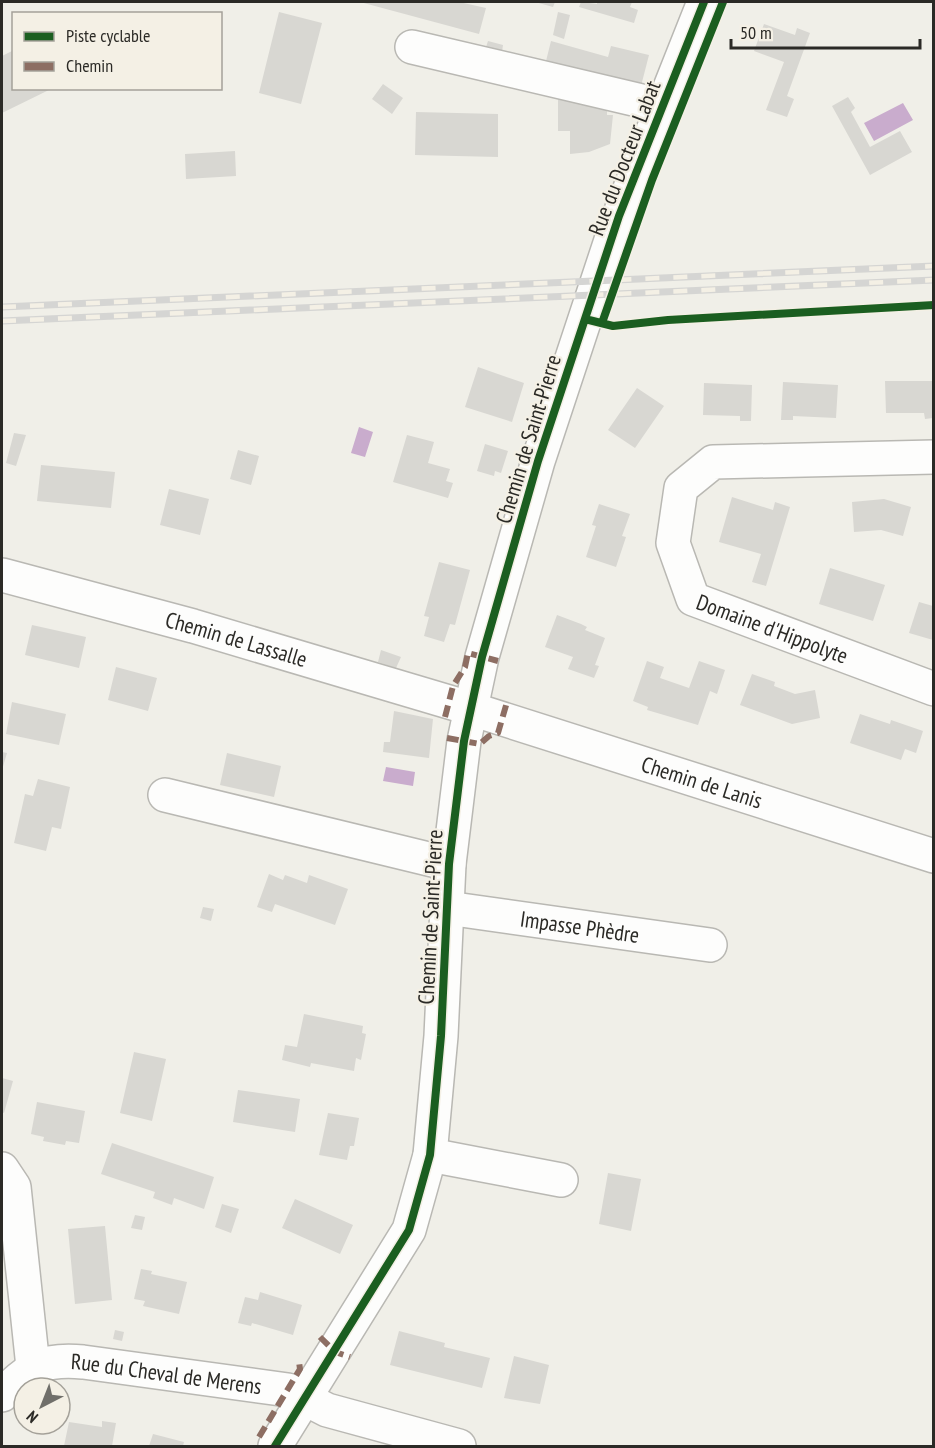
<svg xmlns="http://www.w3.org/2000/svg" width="935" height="1448" viewBox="0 0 935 1448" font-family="'PT Sans Narrow',sans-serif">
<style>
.water{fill:#c9accd}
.building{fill:#d8d7d2}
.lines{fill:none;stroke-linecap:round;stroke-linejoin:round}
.minor-casing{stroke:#b9b8b3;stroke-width:36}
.minor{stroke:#fdfdfc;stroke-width:33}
.rail-casing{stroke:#d5d5d3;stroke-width:7}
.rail{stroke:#f4f0e5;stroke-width:4.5;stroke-dasharray:14;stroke-linecap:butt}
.quiet{stroke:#8d6e63;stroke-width:6;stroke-dasharray:12 6;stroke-linecap:butt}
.cycleway-casing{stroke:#f4f0e5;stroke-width:11}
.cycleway{stroke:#1b5e20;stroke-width:8}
.labels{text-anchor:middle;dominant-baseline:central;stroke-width:4.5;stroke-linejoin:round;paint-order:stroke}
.street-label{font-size:22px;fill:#2b2a26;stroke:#f4f0e5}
</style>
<rect width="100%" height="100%" fill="#f0efe8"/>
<!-- water -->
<path class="water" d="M 903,103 L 913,120 L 874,141 L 864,123 Z
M 359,427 L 373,432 L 365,457 L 351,453 Z
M 386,767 L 415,772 L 413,786 L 383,781 Z"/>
<!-- building -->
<path class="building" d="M 360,2 L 459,2 L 486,8 L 479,34 Z
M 535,2 L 555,2 L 553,7 Z
M 581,2 L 597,4 L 597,2 L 632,2 L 630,7 L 638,10 L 634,23 L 579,7 Z
M 279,12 L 322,23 L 301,104 L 259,93 Z
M 558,12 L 570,15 L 564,39 L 553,35 Z
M 764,24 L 795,35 L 797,28 L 810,33 L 787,96 L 794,99 L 787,117 L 766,110 L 784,62 L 754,51 Z
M 488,41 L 503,45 L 502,52 L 486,47 Z
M 551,41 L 608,57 L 611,46 L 649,55 L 641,86 L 546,61 Z
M 14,50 L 14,88 L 53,88 L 2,113 L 2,56 Z
M 383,84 L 403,98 L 392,114 L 372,99 Z
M 848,97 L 855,108 L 851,112 L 870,147 L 900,131 L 912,152 L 870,175 L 832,106 Z
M 558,99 L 607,100 L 607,115 L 613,115 L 610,144 L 589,152 L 570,154 L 570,131 L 558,131 Z
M 416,112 L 498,114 L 498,157 L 415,155 Z
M 235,151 L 236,176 L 186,179 L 185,154 Z
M 478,367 L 524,383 L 512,422 L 465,407 Z
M 885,381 L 933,381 L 933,418 L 925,419 L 924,413 L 886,413 Z
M 783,382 L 838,385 L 836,418 L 793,416 L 793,420 L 781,420 Z
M 704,383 L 752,385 L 751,421 L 740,421 L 740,416 L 703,415 Z
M 637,388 L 664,406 L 635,448 L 608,430 Z
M 14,433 L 26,435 L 16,466 L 6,463 Z
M 407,435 L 434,442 L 428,463 L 450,469 L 446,481 L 453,483 L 448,498 L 393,482 Z
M 485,444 L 508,451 L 501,473 L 495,471 L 494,476 L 477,471 Z
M 238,450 L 259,456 L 251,485 L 230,479 Z
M 41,465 L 115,472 L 111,508 L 37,501 Z
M 169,489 L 209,499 L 200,535 L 160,525 Z
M 732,497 L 773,510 L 775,502 L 790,507 L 766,586 L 752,582 L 761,554 L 719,542 Z
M 884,499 L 911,507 L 903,536 L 881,530 L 854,532 L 852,502 Z
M 599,504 L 630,514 L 622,536 L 626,537 L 616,567 L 586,557 L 596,526 L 592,525 Z
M 439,562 L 470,570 L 455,625 L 450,624 L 444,642 L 424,636 L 429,617 L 424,616 Z
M 830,568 L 885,585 L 873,621 L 819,604 Z
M 919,602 L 933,606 L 933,640 L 909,633 Z
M 557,615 L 581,624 L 587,627 L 585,630 L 605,638 L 595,665 L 599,666 L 594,678 L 568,669 L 573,657 L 545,647 Z
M 32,625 L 86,637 L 79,668 L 25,655 Z
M 381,650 L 401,657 L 396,668 L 378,662 Z
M 647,661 L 664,667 L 660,678 L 689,688 L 699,661 L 725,670 L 717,694 L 710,691 L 698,725 L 647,710 L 648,707 L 633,701 Z
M 116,667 L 157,678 L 148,711 L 108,700 Z
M 752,674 L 775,682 L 774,686 L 795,694 L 815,690 L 820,718 L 792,724 L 740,705 Z
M 12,702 L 66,714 L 59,745 L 6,734 Z
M 394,711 L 433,719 L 429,758 L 383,752 L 384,742 L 390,742 Z
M 860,714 L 890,724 L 891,720 L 923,731 L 916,753 L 905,749 L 901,760 L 850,743 Z
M 2,752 L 7,753 L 2,770 Z
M 227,753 L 281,766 L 274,797 L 220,785 Z
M 38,779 L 70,787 L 61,829 L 52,827 L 46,851 L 14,843 L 25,794 L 33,796 Z
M 269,874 L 283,880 L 285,875 L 307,883 L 309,875 L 348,889 L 335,925 L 275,904 L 272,912 L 257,907 Z
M 203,907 L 214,909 L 211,921 L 200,918 Z
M 304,1014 L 363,1026 L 362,1033 L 366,1034 L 361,1060 L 356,1058 L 354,1071 L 311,1063 L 310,1067 L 282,1060 L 285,1045 L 297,1047 Z
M 134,1052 L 166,1059 L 152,1121 L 120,1113 Z
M 2,1078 L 13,1081 L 4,1113 L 2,1112 Z
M 238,1090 L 300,1099 L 295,1132 L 233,1122 Z
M 37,1102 L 85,1111 L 79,1143 L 66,1141 L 65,1145 L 43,1141 L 44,1137 L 31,1134 Z
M 328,1113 L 359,1118 L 354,1146 L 350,1146 L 347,1160 L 319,1155 Z
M 112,1143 L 214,1177 L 204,1209 L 174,1198 L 172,1205 L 153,1198 L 155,1192 L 101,1174 Z
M 608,1173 L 641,1179 L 631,1231 L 599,1224 Z
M 295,1199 L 353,1225 L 340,1254 L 282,1228 Z
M 222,1204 L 239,1209 L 231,1233 L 215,1227 Z
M 135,1215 L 145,1217 L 142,1230 L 131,1228 Z
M 105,1226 L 112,1300 L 75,1304 L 68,1229 Z
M 141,1269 L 152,1271 L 151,1274 L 187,1282 L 179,1314 L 143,1306 L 145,1301 L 134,1299 Z
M 260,1292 L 302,1305 L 293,1335 L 252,1323 L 251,1326 L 238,1323 L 245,1297 L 258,1300 Z
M 115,1330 L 124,1332 L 122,1341 L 113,1339 Z
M 399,1331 L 445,1343 L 444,1347 L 490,1358 L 482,1388 L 390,1365 Z
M 514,1356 L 549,1365 L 540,1404 L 504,1398 Z
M 102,1421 L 116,1423 L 112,1446 L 64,1446 L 69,1422 L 102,1427 Z
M 153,1434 L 184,1442 L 183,1446 L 149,1446 Z"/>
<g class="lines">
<!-- minor casing -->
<g class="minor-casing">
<g id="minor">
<path d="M 412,47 L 663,106"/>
<path id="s1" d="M 934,457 L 713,462 L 681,488 L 673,543 L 693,599 L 934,689"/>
<path id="s2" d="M 2,575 L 193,626 L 459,705 L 934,856"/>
<path d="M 165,795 L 449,864"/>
<path id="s3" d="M 447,908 L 710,945"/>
<path d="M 430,1155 L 561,1180"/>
<path d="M 2,1169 L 14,1187 L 33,1367"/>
<path id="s4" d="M 2,1395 C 28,1368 43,1358 83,1362 L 288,1390 L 327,1410 L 459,1446"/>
<path d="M 275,1446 L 409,1230 L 430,1155 L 441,1036 L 449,864 L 464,741 L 482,657 L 538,461 L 619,216 L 704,2"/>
</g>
</g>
<!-- minor -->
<use href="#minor" class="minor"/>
<!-- rail casing -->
<g class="rail-casing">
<path id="rail" d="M 2,307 L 934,266
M 2,321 L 934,280"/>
</g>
<!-- rail -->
<use href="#rail" class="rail"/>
<!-- quiet -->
<path class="quiet" d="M 445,717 L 453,686 L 465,667 L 468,653 L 498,661
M 447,738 L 480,744 L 489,736 L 498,733 L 507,702
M 320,1337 L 335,1352 L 350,1357
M 259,1437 L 300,1369 L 299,1362"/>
<!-- cycleway casing -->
<g class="cycleway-casing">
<path id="cycleway" d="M 585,319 L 613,326 L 668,320 L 934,305
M 602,323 L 652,180 L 723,2
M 275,1446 L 409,1230 L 430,1155 L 441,1036 L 449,864 L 464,741 L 482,657 L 538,461 L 619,216 L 704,2"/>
</g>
<!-- cycleway -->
<use href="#cycleway" class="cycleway"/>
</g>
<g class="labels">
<!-- street labels -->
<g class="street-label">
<text transform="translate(624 158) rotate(-69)">Rue du Docteur Labat</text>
<text transform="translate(528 439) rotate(-73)">Chemin de Saint-Pierre</text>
<text stroke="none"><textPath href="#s1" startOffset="462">Domaine d'Hippolyte</textPath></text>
<text stroke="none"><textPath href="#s2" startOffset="243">Chemin de Lassalle</textPath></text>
<text stroke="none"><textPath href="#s2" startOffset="730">Chemin de Lanis</textPath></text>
<text transform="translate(430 917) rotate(-87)">Chemin de Saint-Pierre</text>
<text stroke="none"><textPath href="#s3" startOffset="134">Impasse Phèdre</textPath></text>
<text stroke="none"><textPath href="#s4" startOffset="176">Rue du Cheval de Merens</textPath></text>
</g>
</g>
<!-- border -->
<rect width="935" height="1448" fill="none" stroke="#2b2a26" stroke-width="6"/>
<!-- legend -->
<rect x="12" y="12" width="210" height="78" fill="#f4f0e5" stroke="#a4a199" stroke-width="1.5"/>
<rect x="24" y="32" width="30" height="9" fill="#1b5e20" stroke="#a4a199" stroke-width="1.5"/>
<text x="66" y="42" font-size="18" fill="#2b2a26">Piste cyclable</text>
<rect x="24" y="62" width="30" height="9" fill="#8d6e63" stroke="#a4a199" stroke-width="1.5"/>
<text x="66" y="72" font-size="18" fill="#2b2a26">Chemin</text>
<!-- north arrow -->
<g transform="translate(42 1406) rotate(222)"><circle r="28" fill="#f4f0e5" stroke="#a4a199" stroke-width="1.5"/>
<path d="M0-4.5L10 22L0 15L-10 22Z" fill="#706f6a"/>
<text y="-9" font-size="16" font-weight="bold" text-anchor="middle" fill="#2b2a26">N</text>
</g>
<!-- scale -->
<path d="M731 39v9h189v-9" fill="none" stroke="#2b2a26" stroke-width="3"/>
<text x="740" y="39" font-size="18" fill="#2b2a26" stroke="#f4f0e5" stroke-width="4.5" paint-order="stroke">50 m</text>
</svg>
